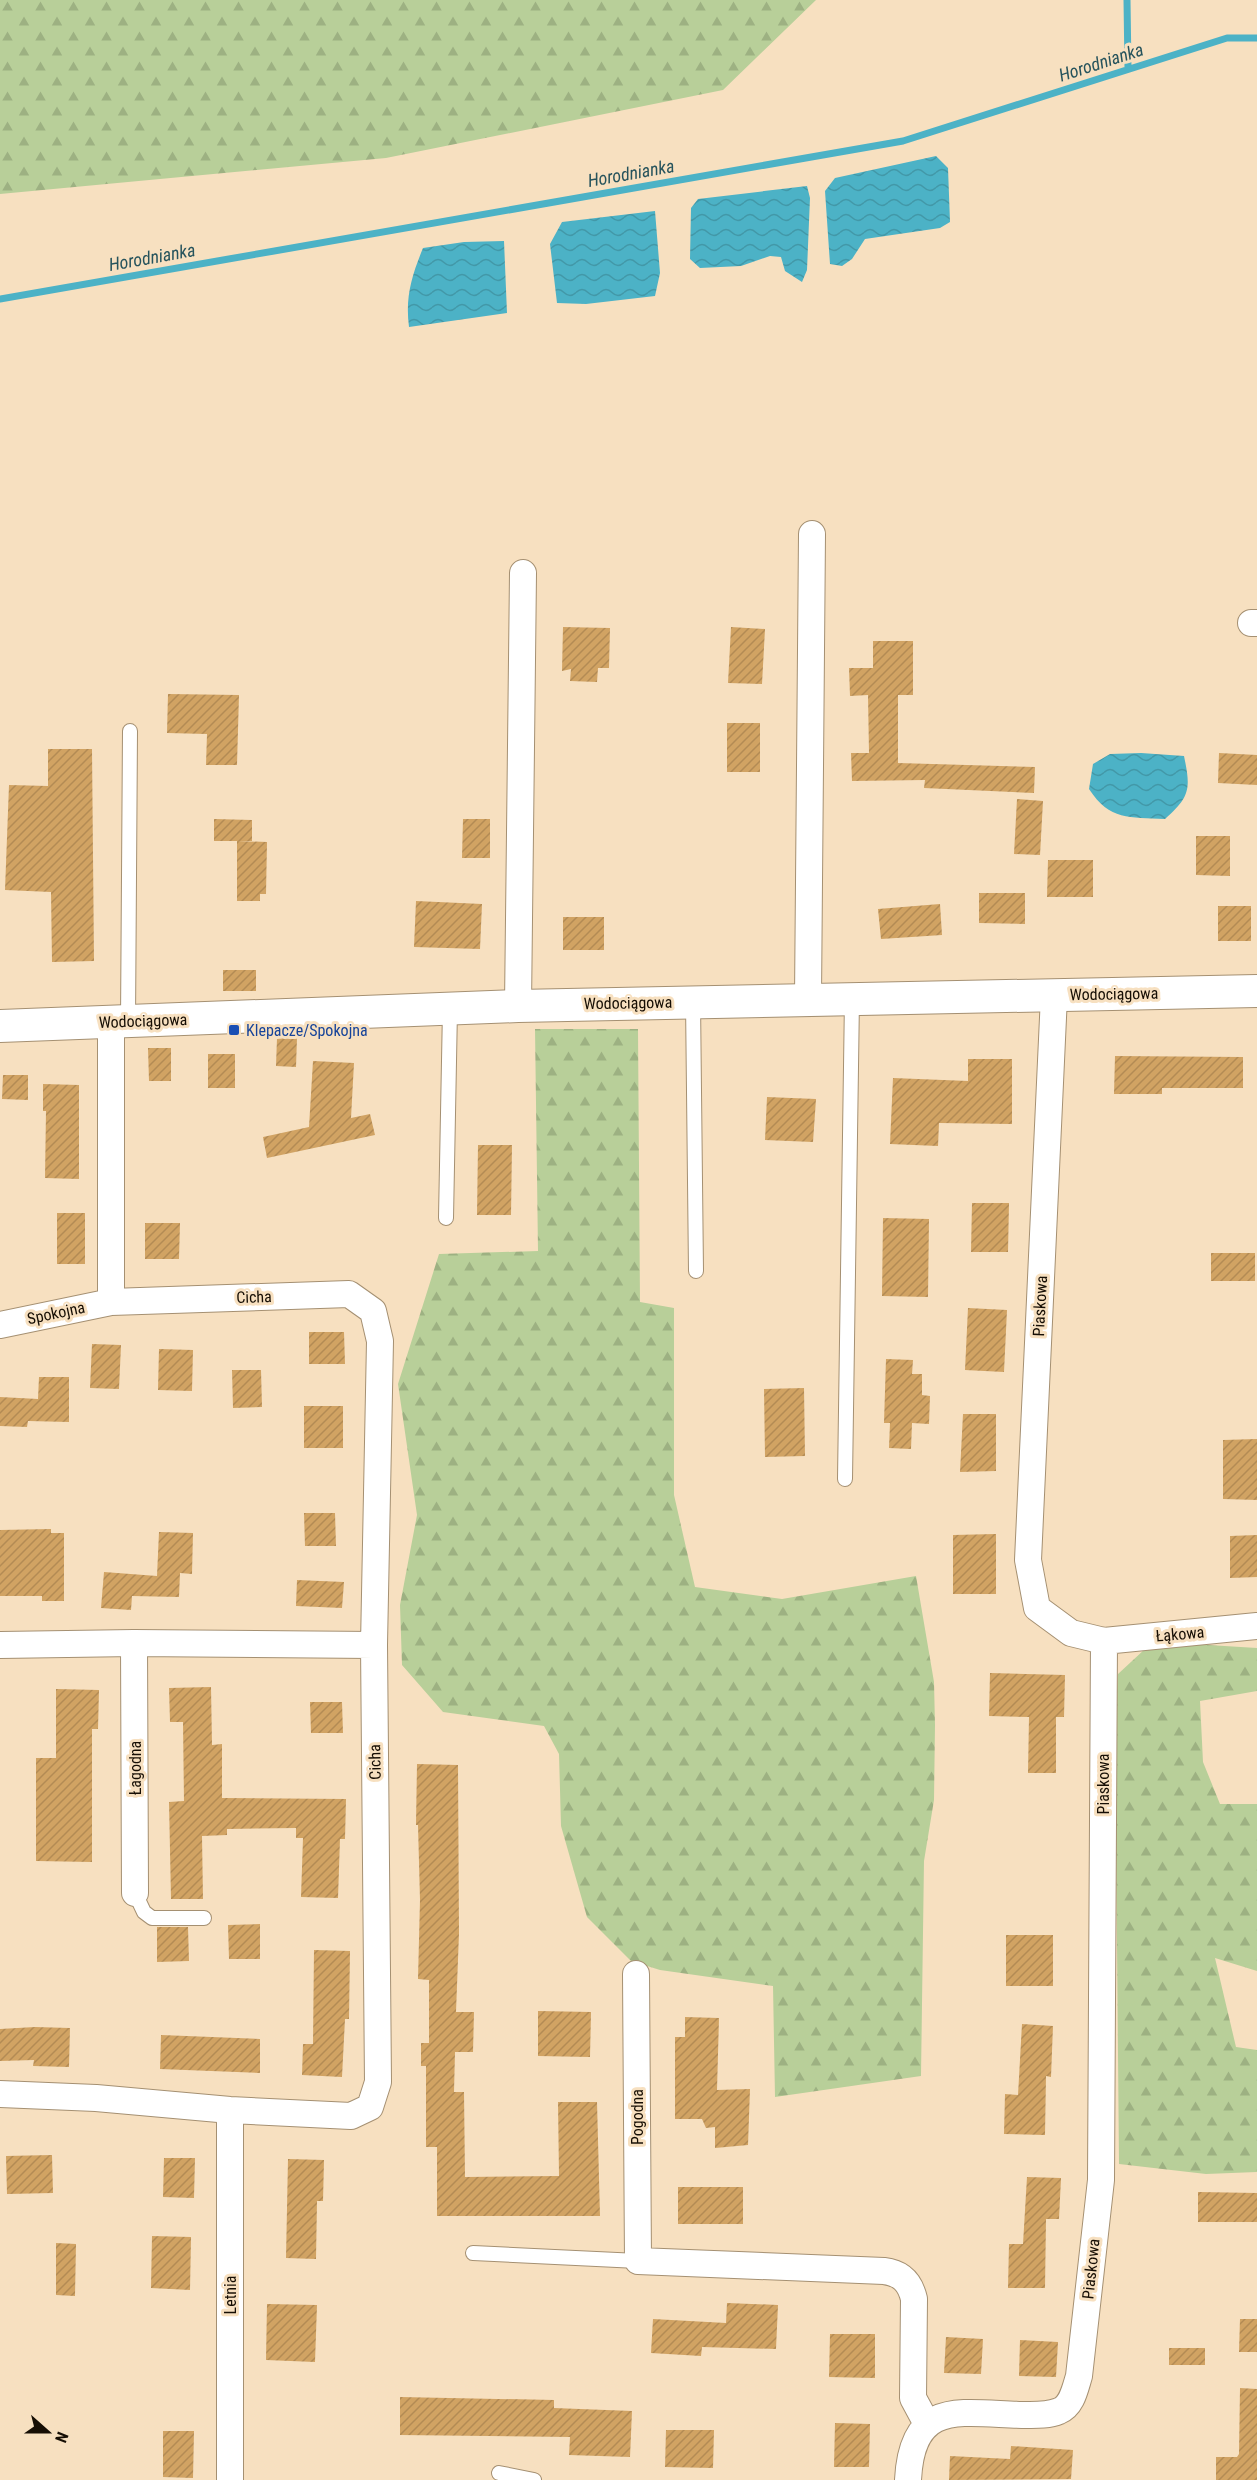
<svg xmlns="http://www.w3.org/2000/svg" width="1257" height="2480" viewBox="0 0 1257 2480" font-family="'Roboto Condensed',sans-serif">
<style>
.forest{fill:url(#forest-firs)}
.water{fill:url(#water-waves)}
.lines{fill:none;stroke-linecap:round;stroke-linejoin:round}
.stream{stroke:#4cb2c6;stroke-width:7}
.building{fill:url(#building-hatch)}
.service-casing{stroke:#a59072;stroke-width:16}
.minor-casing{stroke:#a59072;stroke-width:28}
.tertiary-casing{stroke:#a59072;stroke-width:34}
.service{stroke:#fff;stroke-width:14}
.minor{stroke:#fff;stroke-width:26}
.tertiary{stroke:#fff;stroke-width:32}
.transit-dot{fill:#1a4fb4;stroke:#f7e0c0;stroke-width:2}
.labels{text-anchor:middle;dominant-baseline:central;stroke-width:6;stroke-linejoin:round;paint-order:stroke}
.street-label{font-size:16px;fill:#160e04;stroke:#f7e0c0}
.transit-label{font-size:16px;fill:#164399;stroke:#f7e0c0;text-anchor:start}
.water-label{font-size:18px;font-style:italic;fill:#26535c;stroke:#f7e0c0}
</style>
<defs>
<pattern id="forest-firs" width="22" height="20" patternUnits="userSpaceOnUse" patternTransform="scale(1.5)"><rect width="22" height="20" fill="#b8cf99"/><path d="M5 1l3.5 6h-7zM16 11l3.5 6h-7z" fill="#9db182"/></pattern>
<pattern id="water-waves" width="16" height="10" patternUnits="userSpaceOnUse" patternTransform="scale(1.5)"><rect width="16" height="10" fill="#4cb2c6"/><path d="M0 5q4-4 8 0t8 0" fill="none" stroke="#4298a8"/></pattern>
<pattern id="building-hatch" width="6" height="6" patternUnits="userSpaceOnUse" patternTransform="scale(1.5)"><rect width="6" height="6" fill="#d1a363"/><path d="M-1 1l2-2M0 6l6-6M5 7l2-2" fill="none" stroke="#b38b54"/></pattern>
</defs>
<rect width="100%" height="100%" fill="#f7e0c0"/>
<!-- forest -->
<path class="forest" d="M 0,0 L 816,0 L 723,90 L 386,158 L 0,194 Z
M 535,1029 L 638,1029 L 640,1302 L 674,1308 L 674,1495 L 695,1587 L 782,1599 L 916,1576 L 934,1682 L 935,1725 L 934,1800 L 924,1861 L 921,2076 L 775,2097 L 773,1986 L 660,1970 L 631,1961 L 587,1917 L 561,1826 L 559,1754 L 544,1726 L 443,1712 L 402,1665 L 400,1605 L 417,1515 L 398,1384 L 439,1254 L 538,1251 Z
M 1192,1644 L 1257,1648 L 1257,1691 L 1200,1701 L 1203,1762 L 1220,1804 L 1257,1804 L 1257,1971 L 1215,1958 L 1236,2047 L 1257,2050 L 1257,2172 L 1206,2174 L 1119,2164 L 1115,1724 L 1118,1674 L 1145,1649 Z"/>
<!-- water -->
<path class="water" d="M 936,156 L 948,168 L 950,222 L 940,228 L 865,239 L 852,259 L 842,266 L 830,264 L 825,191 L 835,178 Z
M 807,186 L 810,198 L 807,270 L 802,282 L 785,271 L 781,257 L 770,256 L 741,266 L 700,268 L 690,259 L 691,208 L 698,199 Z
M 655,211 L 660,273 L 655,296 L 586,304 L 557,303 L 550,244 L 562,222 Z
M 504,241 L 507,313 L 409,327 C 405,297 412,275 423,248 L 464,242 Z
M 1141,753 L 1184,756 C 1191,789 1190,797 1165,819 C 1129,817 1110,821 1089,789 L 1093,764 L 1110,754 Z"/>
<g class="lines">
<!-- stream -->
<path class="stream" d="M 1127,0 L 1128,69
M 0,299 L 903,141 L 1227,38 L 1257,38"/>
</g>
<!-- building -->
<path class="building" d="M 563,627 L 610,628 L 609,668 L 598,668 L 597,682 L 570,681 L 571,669 L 562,671 Z
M 731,627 L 765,629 L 762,684 L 728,683 Z
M 873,641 L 913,641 L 913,695 L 898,695 L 898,763 L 1035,767 L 1034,793 L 924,788 L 925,780 L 852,781 L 851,753 L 869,753 L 868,695 L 850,696 L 849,668 L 873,668 Z
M 168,694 L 239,695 L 237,765 L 206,765 L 207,734 L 167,733 Z
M 727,723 L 760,723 L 760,772 L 727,772 Z
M 48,749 L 92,749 L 94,961 L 52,962 L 51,892 L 5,890 L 9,785 L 48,786 Z
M 1219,753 L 1257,755 L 1257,785 L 1218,783 Z
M 1017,799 L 1043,801 L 1040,855 L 1014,854 Z
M 214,819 L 252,820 L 252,841 L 214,841 Z
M 463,819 L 490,819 L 490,858 L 462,858 Z
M 1196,836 L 1230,836 L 1230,876 L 1196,875 Z
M 237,841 L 267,842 L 266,894 L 260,894 L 260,901 L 237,901 Z
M 1048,860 L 1093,860 L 1093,897 L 1047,897 Z
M 979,893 L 1025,893 L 1025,924 L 979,923 Z
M 416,901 L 482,904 L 480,949 L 414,947 Z
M 940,904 L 942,935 L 881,939 L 878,909 Z
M 1218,906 L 1251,906 L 1251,941 L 1218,941 Z
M 563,917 L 604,917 L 604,950 L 563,950 Z
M 223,970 L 256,970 L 256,991 L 223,991 Z
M 277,1038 L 297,1038 L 296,1067 L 276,1066 Z
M 148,1048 L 171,1048 L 171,1081 L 149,1081 Z
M 208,1054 L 235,1054 L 235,1088 L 208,1088 Z
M 1115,1056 L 1243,1057 L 1243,1088 L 1162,1088 L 1162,1094 L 1114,1094 Z
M 968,1059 L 1012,1059 L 1012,1124 L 939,1123 L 938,1146 L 890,1144 L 893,1078 L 968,1081 Z
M 313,1061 L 354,1063 L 351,1118 L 370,1114 L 375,1135 L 267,1158 L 263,1137 L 309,1127 Z
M 3,1075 L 28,1075 L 28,1100 L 2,1099 Z
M 43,1084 L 79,1085 L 79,1179 L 45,1178 L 46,1111 L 43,1111 Z
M 767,1097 L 816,1099 L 813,1142 L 765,1140 Z
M 478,1145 L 512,1145 L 511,1215 L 477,1215 Z
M 972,1203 L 1009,1203 L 1008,1252 L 971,1252 Z
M 57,1213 L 85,1213 L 85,1264 L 57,1264 Z
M 883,1218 L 929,1219 L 928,1297 L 882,1296 Z
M 145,1223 L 180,1223 L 179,1259 L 145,1259 Z
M 1211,1253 L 1255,1253 L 1255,1281 L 1211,1281 Z
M 968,1308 L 1007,1310 L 1004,1372 L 965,1370 Z
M 309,1332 L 344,1332 L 345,1364 L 309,1364 Z
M 92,1344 L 121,1345 L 119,1389 L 90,1388 Z
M 159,1349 L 193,1350 L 192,1391 L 158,1390 Z
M 886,1359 L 913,1360 L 912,1374 L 922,1374 L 922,1395 L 930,1396 L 929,1424 L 912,1423 L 911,1449 L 889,1448 L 890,1423 L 884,1423 Z
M 232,1370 L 261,1370 L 262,1407 L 233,1408 Z
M 39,1377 L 69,1377 L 69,1422 L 28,1421 L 27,1427 L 0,1426 L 0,1397 L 38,1399 Z
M 804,1388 L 805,1456 L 765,1457 L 764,1389 Z
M 304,1406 L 343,1406 L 343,1448 L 304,1448 Z
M 963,1414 L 996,1414 L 996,1471 L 960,1472 Z
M 1257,1439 L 1257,1500 L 1223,1499 L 1223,1440 Z
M 304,1513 L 335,1513 L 336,1546 L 305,1546 Z
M 51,1529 L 51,1533 L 64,1533 L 64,1601 L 42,1601 L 42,1596 L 0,1596 L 0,1530 Z
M 159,1532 L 193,1533 L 192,1574 L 180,1573 L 179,1597 L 132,1596 L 131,1610 L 101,1608 L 104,1572 L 157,1576 Z
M 996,1534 L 996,1594 L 953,1594 L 953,1535 Z
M 1257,1535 L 1257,1577 L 1230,1578 L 1230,1536 Z
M 297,1580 L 344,1582 L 342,1608 L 296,1606 Z
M 990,1673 L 1065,1675 L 1064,1717 L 1056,1717 L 1056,1773 L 1028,1773 L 1029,1717 L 989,1716 Z
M 211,1687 L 212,1745 L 222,1744 L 222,1798 L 346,1799 L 345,1839 L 340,1839 L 338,1898 L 301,1897 L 303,1838 L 296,1838 L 296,1828 L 227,1829 L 227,1835 L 202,1836 L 203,1899 L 171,1899 L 169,1802 L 184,1801 L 183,1722 L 170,1722 L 169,1688 Z
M 56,1689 L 99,1690 L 98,1729 L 92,1729 L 92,1862 L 36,1861 L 36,1758 L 56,1758 Z
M 310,1702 L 342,1702 L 343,1733 L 311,1733 Z
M 417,1764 L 458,1765 L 459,1933 L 456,2012 L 474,2012 L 473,2052 L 455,2052 L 454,2092 L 464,2092 L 465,2177 L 559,2176 L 558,2102 L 597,2102 L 600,2216 L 437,2216 L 437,2147 L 426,2147 L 426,2066 L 421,2066 L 421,2043 L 429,2043 L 429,1980 L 418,1979 L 420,1900 L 418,1825 L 416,1825 Z
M 260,1924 L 260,1959 L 229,1959 L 228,1925 Z
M 157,1927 L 188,1927 L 189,1961 L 157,1962 Z
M 1006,1935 L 1053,1935 L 1053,1986 L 1006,1986 Z
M 314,1950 L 350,1951 L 349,2019 L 345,2019 L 342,2077 L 302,2075 L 303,2044 L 313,2044 Z
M 538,2011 L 591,2012 L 590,2057 L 538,2056 Z
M 685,2017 L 719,2018 L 717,2090 L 750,2089 L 748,2145 L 715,2148 L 715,2127 L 706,2128 L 702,2119 L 675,2119 L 675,2037 L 685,2037 Z
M 1022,2024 L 1053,2026 L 1051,2077 L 1046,2076 L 1045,2135 L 1004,2134 L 1005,2094 L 1018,2095 Z
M 35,2027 L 70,2028 L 69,2067 L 33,2066 L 34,2060 L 0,2061 L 0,2029 Z
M 161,2035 L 260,2039 L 260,2073 L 160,2069 Z
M 52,2155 L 53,2193 L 7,2194 L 6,2156 Z
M 164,2158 L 195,2158 L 194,2198 L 163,2197 Z
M 288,2159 L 324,2160 L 323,2201 L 317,2201 L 316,2259 L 286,2258 Z
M 1027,2177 L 1061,2178 L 1059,2219 L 1046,2219 L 1045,2288 L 1008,2288 L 1009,2244 L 1023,2244 Z
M 678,2187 L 743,2187 L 743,2224 L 678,2224 Z
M 1198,2192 L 1257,2193 L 1257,2222 L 1198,2222 Z
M 152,2236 L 191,2237 L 190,2290 L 151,2288 Z
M 56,2243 L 76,2244 L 75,2296 L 56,2295 Z
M 727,2303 L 778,2305 L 776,2349 L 702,2347 L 701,2356 L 651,2353 L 653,2319 L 726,2323 Z
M 267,2304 L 317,2305 L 315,2362 L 266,2360 Z
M 1240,2319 L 1257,2319 L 1257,2352 L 1239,2352 Z
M 830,2334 L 875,2334 L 875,2378 L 829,2377 Z
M 946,2337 L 983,2339 L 981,2374 L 944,2373 Z
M 1020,2340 L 1058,2342 L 1056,2377 L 1019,2376 Z
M 1169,2348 L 1205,2348 L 1205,2365 L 1169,2365 Z
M 1240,2388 L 1257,2389 L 1257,2480 L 1216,2480 L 1216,2457 L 1237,2457 L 1239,2454 Z
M 400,2397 L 554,2400 L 554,2408 L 632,2411 L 630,2457 L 569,2455 L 570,2437 L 400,2435 Z
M 835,2423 L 870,2424 L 869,2467 L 834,2467 Z
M 666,2430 L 714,2430 L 713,2468 L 665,2467 Z
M 163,2431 L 194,2431 L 193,2478 L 163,2477 Z
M 1011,2446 L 1073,2450 L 1071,2479 L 949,2480 L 950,2456 L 1010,2459 Z"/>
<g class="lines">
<!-- service casing -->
<g class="service-casing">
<path id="service" d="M 693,1001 L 696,1271
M 128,1022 L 130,731
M 446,1218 L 450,1009
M 845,1479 L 852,998
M 135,1893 L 144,1912 L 152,1918 L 204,1918
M 473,2253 L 638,2261
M 499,2473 L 534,2480"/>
</g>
<!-- minor casing -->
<g class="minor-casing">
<path id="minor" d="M 1251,623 L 1257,623
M 808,998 L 812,534
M 518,1006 L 523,573
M 111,1302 L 111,1023
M 0,1325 L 111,1302 L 349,1294 L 373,1311 L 380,1341 L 374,1645 L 378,2082 L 370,2107 L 351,2116 L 230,2110 L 96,2098 L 0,2094
M 1104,1641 L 1257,1626
M 134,1643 L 135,1893
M 0,1645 L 134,1643 L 374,1645
M 636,1974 L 638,2261 L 884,2271 C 901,2273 910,2282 914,2299 L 913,2398 L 927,2424
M 230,2480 L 230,2110
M 908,2480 C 912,2399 959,2413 1022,2415 C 1034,2415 1047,2416 1059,2411 C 1072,2406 1075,2389 1079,2376 L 1101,2180 L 1104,1641 L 1071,1633 L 1037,1608 L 1028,1560 L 1054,996"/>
</g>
<!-- tertiary casing -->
<g class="tertiary-casing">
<path id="tertiary" d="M 0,1026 L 518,1006 L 1257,991"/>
</g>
<!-- service -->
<use href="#service" class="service"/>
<!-- minor -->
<use href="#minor" class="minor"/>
<!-- tertiary -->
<use href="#tertiary" class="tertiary"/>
</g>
<!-- markers -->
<rect class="transit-dot" x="228" y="1024" width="12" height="12" rx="3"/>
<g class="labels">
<!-- street labels -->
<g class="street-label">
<text transform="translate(1114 994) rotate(-1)">Wodociągowa</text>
<text transform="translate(628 1003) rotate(-1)">Wodociągowa</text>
<text transform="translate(143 1021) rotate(-2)">Wodociągowa</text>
<text transform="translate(254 1297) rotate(-2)">Cicha</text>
<text transform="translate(1040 1306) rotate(-87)">Piaskowa</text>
<text transform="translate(56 1313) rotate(-12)">Spokojna</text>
<text transform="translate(1180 1634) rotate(-5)">Łąkowa</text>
<text transform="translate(375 1762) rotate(-91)">Cicha</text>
<text transform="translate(135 1768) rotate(-90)">Łagodna</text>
<text transform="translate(1103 1784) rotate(-90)">Piaskowa</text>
<text transform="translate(637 2117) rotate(-90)">Pogodna</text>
<text transform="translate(1091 2269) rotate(-84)">Piaskowa</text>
<text transform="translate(230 2295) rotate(-90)">Letnia</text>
</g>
<!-- transit labels -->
<g class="transit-label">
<text x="246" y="1030">Klepacze/Spokojna</text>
</g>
<!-- water labels -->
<g class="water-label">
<text transform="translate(1101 62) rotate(-18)">Horodnianka</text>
<text transform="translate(631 173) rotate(-10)">Horodnianka</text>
<text transform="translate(152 257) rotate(-10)">Horodnianka</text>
</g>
</g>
<!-- north arrow -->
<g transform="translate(48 2432) rotate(111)" stroke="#f7e0c0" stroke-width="4.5" paint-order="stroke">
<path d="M0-4.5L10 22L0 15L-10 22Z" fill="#160e04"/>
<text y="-9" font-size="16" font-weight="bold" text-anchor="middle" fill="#160e04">N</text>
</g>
</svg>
